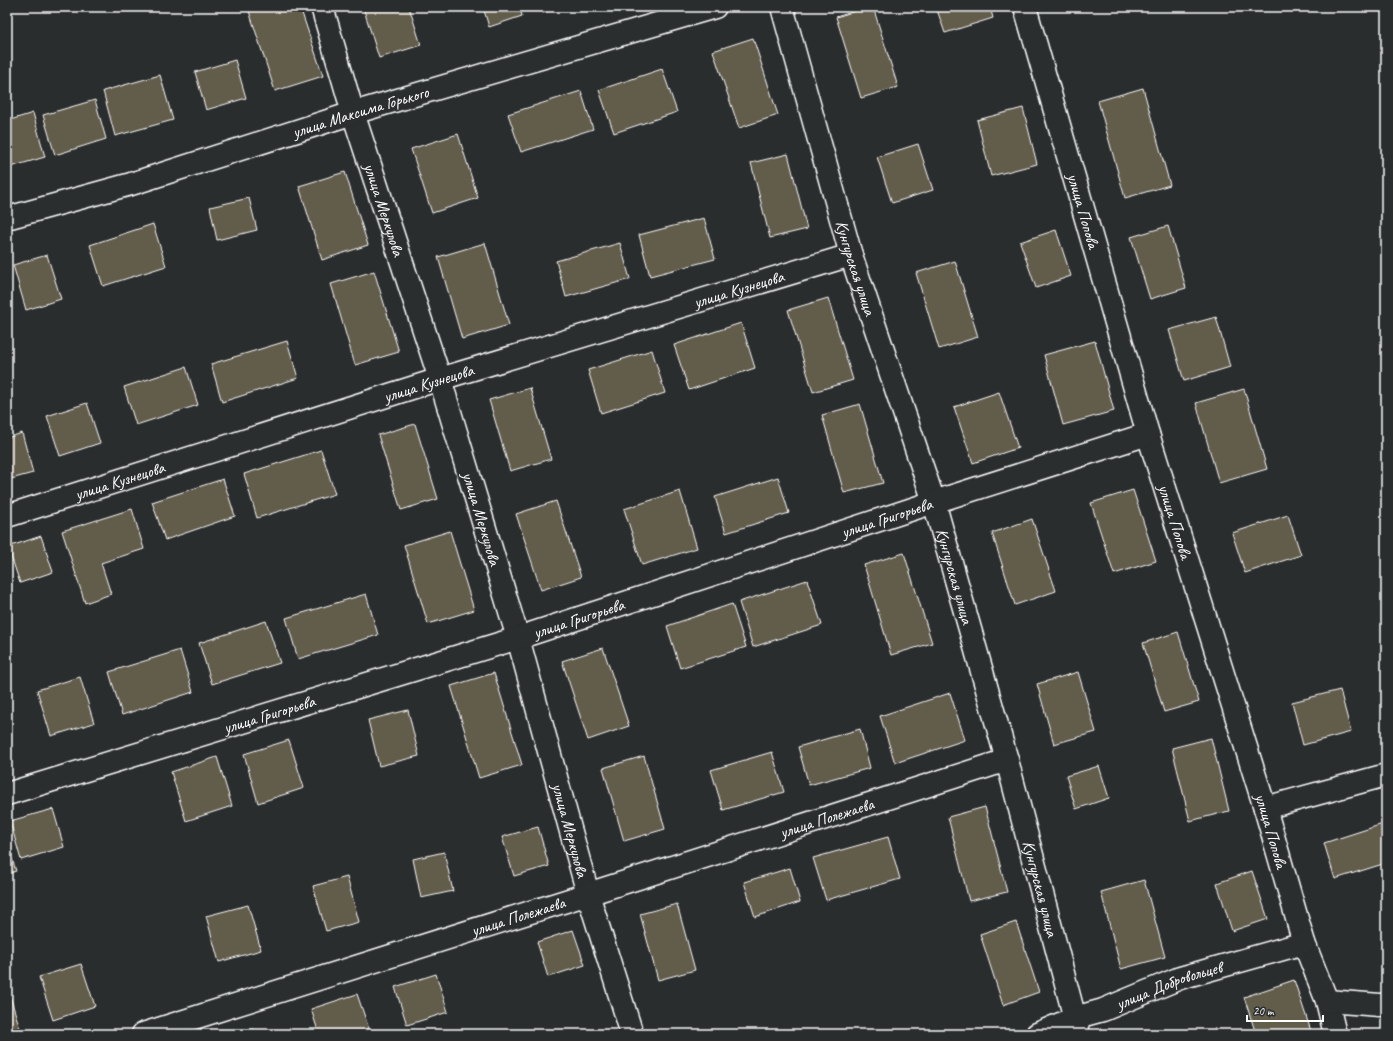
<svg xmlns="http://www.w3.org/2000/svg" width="1393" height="1041" viewBox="0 0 1393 1041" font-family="Caveat,sans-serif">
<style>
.building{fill:#625b4b;stroke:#fff}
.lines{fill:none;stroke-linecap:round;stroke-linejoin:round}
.street-casing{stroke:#fff;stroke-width:25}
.street{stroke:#2a2d2e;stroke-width:22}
.labels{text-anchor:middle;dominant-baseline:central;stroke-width:3;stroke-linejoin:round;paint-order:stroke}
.street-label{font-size:17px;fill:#fff;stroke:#2a2d2e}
</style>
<rect width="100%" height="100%" fill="#2a2d2e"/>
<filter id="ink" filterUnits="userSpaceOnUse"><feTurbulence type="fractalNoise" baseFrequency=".025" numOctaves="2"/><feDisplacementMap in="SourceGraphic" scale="8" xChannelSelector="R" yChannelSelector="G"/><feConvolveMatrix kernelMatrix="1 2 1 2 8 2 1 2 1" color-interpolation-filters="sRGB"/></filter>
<g filter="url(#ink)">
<!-- building -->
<path class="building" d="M 251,7 L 300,7 L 323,76 L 275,91 L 248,8 Z
M 363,7 L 409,7 L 421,45 L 379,58 Z
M 483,7 L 520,7 L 522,16 L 489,27 Z
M 541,7 L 561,7 L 543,13 Z
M 868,7 L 873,7 L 898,87 L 861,98 L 836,17 Z
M 936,7 L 990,7 L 993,18 L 945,33 Z
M 753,38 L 778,115 L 739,128 L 713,51 Z
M 235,60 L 246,98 L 206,110 L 195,72 Z
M 662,69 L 677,112 L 614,133 L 599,90 Z
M 160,75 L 173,120 L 115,136 L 103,91 Z
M 1143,88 L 1170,185 L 1125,198 L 1098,101 Z
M 581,91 L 593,129 L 521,152 L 508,114 Z
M 95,100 L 106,139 L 55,155 L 43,115 Z
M 1023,108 L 1037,164 L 991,176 L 977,120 Z
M 33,113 L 45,157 L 7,168 L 7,121 Z
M 458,134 L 478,198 L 432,213 L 411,149 Z
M 918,144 L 933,190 L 892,203 L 877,157 Z
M 788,154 L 807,229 L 770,238 L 751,163 Z
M 345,172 L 368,245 L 322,260 L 299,186 Z
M 249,198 L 257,230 L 217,240 L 210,207 Z
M 704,218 L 715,259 L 650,276 L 639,235 Z
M 153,224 L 166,266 L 103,286 L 90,245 Z
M 1168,226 L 1186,288 L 1150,299 L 1131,237 Z
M 1056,230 L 1071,276 L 1036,288 L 1020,242 Z
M 485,243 L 509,325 L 462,339 L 438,257 Z
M 620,243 L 630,279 L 566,297 L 556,261 Z
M 47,255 L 61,299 L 26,310 L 13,265 Z
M 955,261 L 978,337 L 939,349 L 916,273 Z
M 374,271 L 399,352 L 355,365 L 331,284 Z
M 828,298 L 853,380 L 813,392 L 788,310 Z
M 1216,317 L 1230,367 L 1184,381 L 1169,330 Z
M 741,323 L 755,368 L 689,390 L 674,345 Z
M 287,341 L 298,378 L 222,402 L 211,364 Z
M 1095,341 L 1114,411 L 1063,425 L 1044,355 Z
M 652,350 L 665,393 L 601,413 L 588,370 Z
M 186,367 L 198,405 L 136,425 L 124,387 Z
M 530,388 L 551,459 L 510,471 L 489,400 Z
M 1244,389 L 1267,469 L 1219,483 L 1196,403 Z
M 999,392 L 1018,448 L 973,463 L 954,407 Z
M 87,403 L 100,443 L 60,456 L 47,416 Z
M 860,404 L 883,483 L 844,493 L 822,415 Z
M 415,424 L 438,499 L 401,510 L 378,435 Z
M 22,433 L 33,473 L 7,480 L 7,438 Z
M 321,450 L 335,494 L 257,518 L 244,474 Z
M 778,477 L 789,513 L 726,533 L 715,497 Z
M 223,479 L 235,516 L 165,540 L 152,502 Z
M 1133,490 L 1156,561 L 1114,574 L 1091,503 Z
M 680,491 L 697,548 L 642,565 L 624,509 Z
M 556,501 L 581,577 L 541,590 L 516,514 Z
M 132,509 L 144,549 L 101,563 L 111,594 L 85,603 L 62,531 Z
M 1288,515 L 1301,555 L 1245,573 L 1232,533 Z
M 1032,519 L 1056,591 L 1015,605 L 992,533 Z
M 450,531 L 474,610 L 428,624 L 404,545 Z
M 41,536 L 53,572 L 20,583 L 8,547 Z
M 904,553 L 932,643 L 891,655 L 864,565 Z
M 807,580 L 822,625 L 753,647 L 739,602 Z
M 366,594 L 378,635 L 298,659 L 286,618 Z
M 732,604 L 746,647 L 680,668 L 667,626 Z
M 266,621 L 280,663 L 212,684 L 199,643 Z
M 1178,632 L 1199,702 L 1164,712 L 1143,643 Z
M 603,648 L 629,726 L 588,740 L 562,661 Z
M 180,650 L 193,692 L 122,715 L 109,672 Z
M 1078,672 L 1096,732 L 1054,744 L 1037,684 Z
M 494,673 L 522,765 L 479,778 L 451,686 Z
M 80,677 L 94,723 L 51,736 L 37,690 Z
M 1340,690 L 1351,732 L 1303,745 L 1292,702 Z
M 950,693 L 965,740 L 895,763 L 880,716 Z
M 408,710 L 419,756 L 379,766 L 368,720 Z
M 860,729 L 870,768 L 809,785 L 798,747 Z
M 1211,738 L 1229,811 L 1190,821 L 1172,748 Z
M 289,740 L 304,788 L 258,803 L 244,754 Z
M 772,752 L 784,792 L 723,810 L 711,770 Z
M 644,756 L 665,829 L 624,841 L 603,768 Z
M 217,757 L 232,806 L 186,821 L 171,772 Z
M 1099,766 L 1109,798 L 1076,809 L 1066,776 Z
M 985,807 L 1007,892 L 969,901 L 948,817 Z
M 53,809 L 64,847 L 21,860 L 10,821 Z
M 1386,823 L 1386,863 L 1335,879 L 1324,843 Z
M 538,827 L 549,866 L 514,876 L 502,837 Z
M 888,837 L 900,879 L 826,900 L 813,858 Z
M 7,843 L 16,871 L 7,874 Z
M 444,852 L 453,891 L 421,898 L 413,859 Z
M 790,868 L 800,902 L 755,917 L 744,882 Z
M 1252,871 L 1268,919 L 1232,931 L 1217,883 Z
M 347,877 L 359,922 L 326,931 L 313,886 Z
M 1144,880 L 1165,957 L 1121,969 L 1101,892 Z
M 677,904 L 695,970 L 658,980 L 640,914 Z
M 248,905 L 261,950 L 219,962 L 206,916 Z
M 1016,922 L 1039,992 L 1003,1005 L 980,934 Z
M 573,930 L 585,965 L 548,977 L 537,942 Z
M 81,964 L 95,1006 L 53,1020 L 39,977 Z
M 436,974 L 448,1012 L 407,1025 L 395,987 Z
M 1294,980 L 1312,1034 L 1256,1034 L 1244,997 Z
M 7,986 L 20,1029 L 7,1033 Z
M 357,994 L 369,1029 L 355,1034 L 319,1034 L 311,1009 Z
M 254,1029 L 256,1034 L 239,1034 Z"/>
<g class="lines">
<!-- street casing -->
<g class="street-casing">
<g id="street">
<path id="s1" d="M 322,7 L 353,113 L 440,379 L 518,638 L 588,894 L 632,1034"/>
<path id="s2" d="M 782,7 L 851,255 L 934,502 L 1007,760 L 1079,1034"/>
<path id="s3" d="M 1025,7 L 1148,434 L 1265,808 L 1304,943 L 1327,1001 L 1335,1034"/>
<path id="s4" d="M 7,218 L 131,184 L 353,113 L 715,7"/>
<path id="s5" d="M 7,516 L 440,379 L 851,255"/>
<path id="s6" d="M 7,794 L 518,638 L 934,502 L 1148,434"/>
<path d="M 1265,808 L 1386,775"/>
<path d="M 1327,1001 L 1380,1005 L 1386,1004"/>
<path id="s7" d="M 143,1034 L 588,894 L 1007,760"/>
<path id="s8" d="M 1037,1034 L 1074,1018 L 1103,1010 L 1180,978 L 1304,943"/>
</g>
</g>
<!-- street -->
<use href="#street" class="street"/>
</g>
</g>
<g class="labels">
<!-- street labels -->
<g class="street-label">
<text stroke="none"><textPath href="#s4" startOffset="369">улица Максима Горького</textPath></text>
<text stroke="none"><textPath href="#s1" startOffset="212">улица Меркулова</textPath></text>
<text stroke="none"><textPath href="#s3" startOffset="212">улица Попова</textPath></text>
<text stroke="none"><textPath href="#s2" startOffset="271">Кунгурская улица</textPath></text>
<text stroke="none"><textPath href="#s5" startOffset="766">улица Кузнецова</textPath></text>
<text stroke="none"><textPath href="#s5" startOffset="442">улица Кузнецова</textPath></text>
<text stroke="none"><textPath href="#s5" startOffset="118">улица Кузнецова</textPath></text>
<text stroke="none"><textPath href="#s6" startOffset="922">улица Григорьева</textPath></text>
<text stroke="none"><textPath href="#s1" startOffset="536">улица Меркулова</textPath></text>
<text stroke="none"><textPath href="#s3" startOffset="536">улица Попова</textPath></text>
<text stroke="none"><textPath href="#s2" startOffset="595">Кунгурская улица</textPath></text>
<text stroke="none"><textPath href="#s6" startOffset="598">улица Григорьева</textPath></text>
<text stroke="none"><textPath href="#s6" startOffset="274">улица Григорьева</textPath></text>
<text stroke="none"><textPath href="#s7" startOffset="717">улица Полежаева</textPath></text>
<text stroke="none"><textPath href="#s1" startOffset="860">улица Меркулова</textPath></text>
<text stroke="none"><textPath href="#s3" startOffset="860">улица Попова</textPath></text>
<text stroke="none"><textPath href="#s2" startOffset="919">Кунгурская улица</textPath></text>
<text stroke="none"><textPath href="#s7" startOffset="393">улица Полежаева</textPath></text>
<text stroke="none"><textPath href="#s8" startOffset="141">улица Добровольцев</textPath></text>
</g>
</g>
<!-- margin -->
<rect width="1393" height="1041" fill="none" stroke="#2a2d2e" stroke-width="24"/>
<rect x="12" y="12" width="1369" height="1017" fill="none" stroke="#fff" stroke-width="1.5" filter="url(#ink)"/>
<!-- scale -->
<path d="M1247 1015v6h76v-6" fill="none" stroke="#ffffff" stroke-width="2"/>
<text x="1253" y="1015" font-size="12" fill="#ffffff" stroke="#2a2d2e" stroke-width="3" paint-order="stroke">20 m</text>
</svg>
